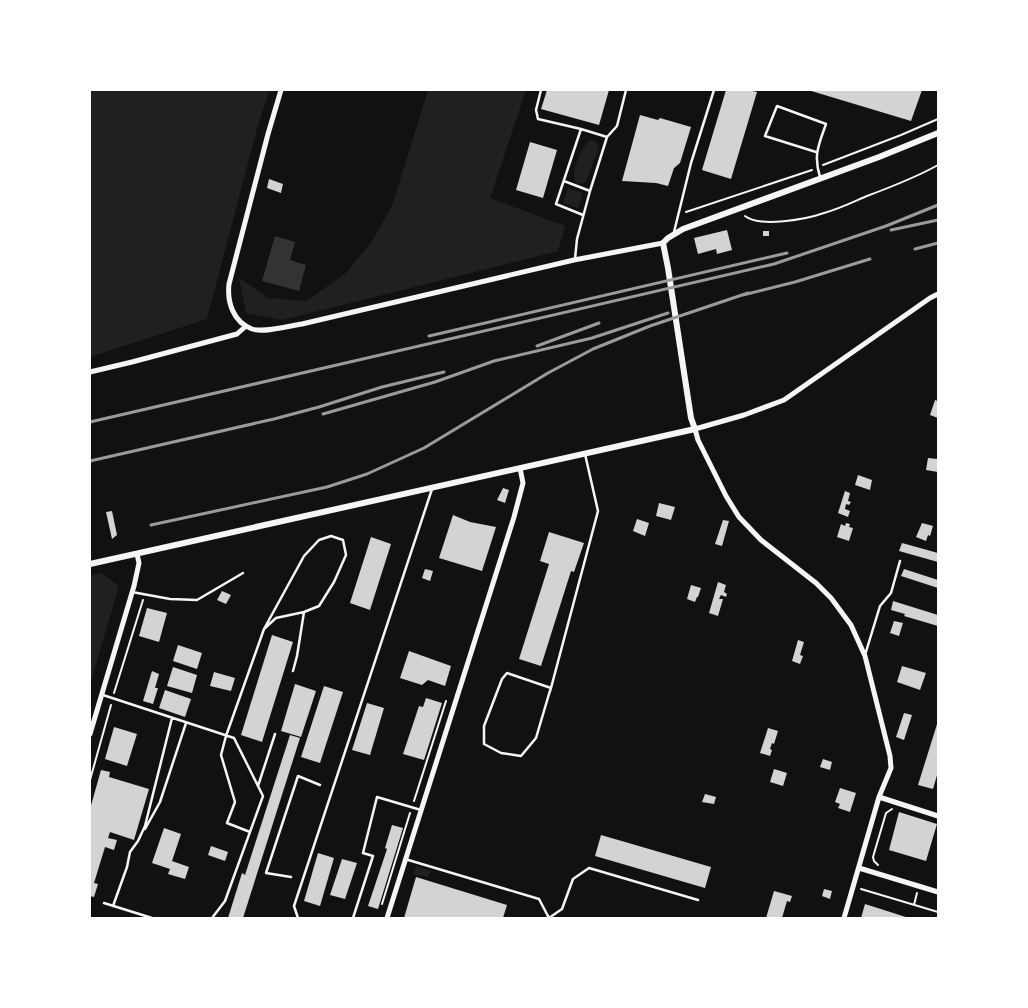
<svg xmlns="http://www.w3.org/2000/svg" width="1028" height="1008" viewBox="0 0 1028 1008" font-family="Lato,sans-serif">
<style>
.green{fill:#202020}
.water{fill:#333}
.building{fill:#d3d3d3}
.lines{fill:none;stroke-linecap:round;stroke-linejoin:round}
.path{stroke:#f5f5f5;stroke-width:2}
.service{stroke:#f5f5f5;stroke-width:2.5}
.minor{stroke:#f5f5f5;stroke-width:5}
.tertiary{stroke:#f5f5f5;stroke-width:6}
.rail{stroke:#9a9a9a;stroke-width:3}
</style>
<rect width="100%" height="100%" fill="#111"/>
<!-- green -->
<path class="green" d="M 90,90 L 267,90 L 269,92 L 258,125 L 207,319 L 90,357 Z
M 428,90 L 526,90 L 490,198 L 565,226 L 558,251 L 282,320 L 246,313 L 239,278 L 268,298 L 306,301 L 346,273 L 372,241 L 392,206 Z
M 590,140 L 595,141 L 599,147 L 586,182 L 581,184 L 575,182 C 571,172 581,147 590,140 Z
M 568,188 L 583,193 L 578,208 L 563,203 Z
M 101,573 L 119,586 L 90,685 L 90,576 Z
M 416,866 L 431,871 L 428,877 L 413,874 Z"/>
<!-- water -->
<path class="water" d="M 275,236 L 295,242 L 290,260 L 306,265 L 299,291 L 262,281 Z"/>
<!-- building -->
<path class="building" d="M 547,90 L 609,90 L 599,125 L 541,109 Z
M 726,90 L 749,90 L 757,92 L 731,179 L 702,170 Z
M 808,90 L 922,90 L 911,121 Z
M 640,115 L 658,120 L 660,118 L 691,127 L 680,163 L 674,168 L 668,186 L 656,183 L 622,181 Z
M 530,142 L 557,150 L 543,198 L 516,190 Z
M 269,179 L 283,184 L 281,193 L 267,188 Z
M 727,230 L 732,250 L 717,254 L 716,249 L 698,254 L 694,238 Z
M 763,231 L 769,231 L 769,236 L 763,236 Z
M 935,400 L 938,401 L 938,418 L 930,415 Z
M 928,458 L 938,459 L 938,472 L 926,470 Z
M 858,475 L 872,480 L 870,490 L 855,485 Z
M 503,488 L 509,490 L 505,503 L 497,500 Z
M 845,491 L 850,493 L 848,501 L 851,502 L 849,505 L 846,504 L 845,509 L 850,511 L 848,517 L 838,513 Z
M 659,503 L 675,507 L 671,520 L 656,516 Z
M 112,511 L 117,535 L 112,539 L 106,512 Z
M 453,515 L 470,522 L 496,527 L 482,571 L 439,558 Z
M 637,519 L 649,523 L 645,536 L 633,531 Z
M 723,520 L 729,521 L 722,546 L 715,544 Z
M 846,523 L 850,524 L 849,527 L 853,528 L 849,541 L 837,537 L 841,524 L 845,526 Z
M 922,523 L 933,526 L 930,536 L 928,535 L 926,541 L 916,537 Z
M 549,532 L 584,543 L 574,572 L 571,571 L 541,666 L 519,659 L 549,564 L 540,561 Z
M 371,537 L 391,544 L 370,610 L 350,603 Z
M 902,543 L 938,553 L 938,562 L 899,551 Z
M 425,569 L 433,571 L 430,581 L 422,578 Z
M 904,569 L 938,580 L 938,588 L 901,576 Z
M 718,582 L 726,585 L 724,592 L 727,594 L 726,597 L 721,595 L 719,599 L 723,599 L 718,616 L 709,613 Z
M 691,585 L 701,588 L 698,597 L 697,597 L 695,602 L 687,599 Z
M 222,591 L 231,595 L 226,604 L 217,600 Z
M 893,601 L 938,615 L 938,626 L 904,616 L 905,614 L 891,610 Z
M 147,608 L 167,613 L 159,642 L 139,636 Z
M 894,621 L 903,623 L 899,636 L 890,633 Z
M 272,635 L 293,642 L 262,742 L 241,735 Z
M 798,640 L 804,642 L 800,655 L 803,656 L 800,664 L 792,661 Z
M 178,645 L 202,653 L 197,669 L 173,661 Z
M 409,651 L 451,666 L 445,686 L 428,680 L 422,685 L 400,678 Z
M 902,666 L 926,673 L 920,690 L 897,682 Z
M 173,667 L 197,675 L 192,693 L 167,686 Z
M 152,671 L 159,674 L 155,688 L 158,688 L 153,704 L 143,701 Z
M 214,672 L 235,678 L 231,691 L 210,686 Z
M 295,684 L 316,691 L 301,737 L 281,731 Z
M 324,686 L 343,692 L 320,763 L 301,757 Z
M 165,690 L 191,699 L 185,717 L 159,708 Z
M 426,698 L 442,703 L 424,760 L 403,754 L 419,706 L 423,707 Z
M 367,703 L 384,708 L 370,755 L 352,750 Z
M 904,713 L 912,715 L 904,740 L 896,737 Z
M 938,721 L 938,772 L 933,789 L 918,785 Z
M 114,727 L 137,734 L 127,766 L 105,759 Z
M 768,728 L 778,731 L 774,744 L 772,743 L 770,749 L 772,750 L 770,756 L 760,753 Z
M 290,735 L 300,738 L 243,918 L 228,918 L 242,873 L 245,875 Z
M 823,759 L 832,762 L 830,770 L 820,767 Z
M 774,769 L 787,773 L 783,786 L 770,782 Z
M 101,770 L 110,772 L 109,777 L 149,789 L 134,840 L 110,832 L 108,838 L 117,840 L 114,850 L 105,847 L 94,883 L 98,884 L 94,897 L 90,896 L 90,809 Z
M 840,788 L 856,793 L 850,812 L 838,808 L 840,804 L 835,802 Z
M 705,794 L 716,797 L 714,804 L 702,802 Z
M 899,812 L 937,824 L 926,861 L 889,850 Z
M 392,825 L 403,828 L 378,909 L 368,906 L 387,849 L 385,848 Z
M 164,828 L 181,834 L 172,861 L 189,867 L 185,879 L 168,874 L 170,869 L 152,863 Z
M 601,835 L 711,867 L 705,888 L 595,856 Z
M 211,846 L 228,852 L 225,861 L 208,855 Z
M 318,853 L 334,858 L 320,906 L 304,901 Z
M 342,859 L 357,863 L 345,899 L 330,895 Z
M 416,877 L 507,905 L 503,918 L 404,918 Z
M 824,889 L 832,891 L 830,899 L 822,896 Z
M 774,891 L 792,896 L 790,902 L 787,901 L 782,918 L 766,918 Z
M 865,904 L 909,918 L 861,918 Z"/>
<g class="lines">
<!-- path -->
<path class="path" d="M 823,165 L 901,135 L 938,119
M 686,212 L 812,170
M 745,216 C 760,228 807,219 824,213 C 839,209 853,202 867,196 C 891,187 915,178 938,165
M 114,693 L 143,600
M 90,780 L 111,705
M 414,801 L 446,701
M 878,865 L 874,861 L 873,857 L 886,813 L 892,809
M 861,889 L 938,912
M 382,904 L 410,813
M 914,905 L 917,893"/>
<!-- service -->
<path class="service" d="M 541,90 L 536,110 L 538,119 L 581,129
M 816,152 L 765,136 L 777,106 L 826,124 C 819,144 813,155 820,177
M 564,181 L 590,191
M 583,215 L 556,204 L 581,129 L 607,137
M 674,232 L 691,163 L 714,90
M 575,259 L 577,239 L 590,191 L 607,137 L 617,126 L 626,90
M 132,592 L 170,599 L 197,600 L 243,573
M 865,655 L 880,606 L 891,593 L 900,561
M 293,671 L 297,656 L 304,612
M 551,688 L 507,673 L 502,679 L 484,726 L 484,744 L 501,753 L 521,756 L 536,738 L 549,694 L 551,688 L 598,511 L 585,454
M 103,695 L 234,738 L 263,796 L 225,901 L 212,918
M 258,786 L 275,734
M 145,829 L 160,802 L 186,723
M 250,832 L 227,823 L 235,802 L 221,755 L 226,736 L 264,629 L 276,618 L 304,612 L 319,606 L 334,582 L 346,555 L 343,540 L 331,536 L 319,540 L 304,556 L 264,629
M 405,859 L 539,899 L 549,918
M 291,877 L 266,873 L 298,776 L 320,785
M 104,903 L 152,918
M 113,906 L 127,867 L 130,852 L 138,841 L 145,826 L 172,718
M 298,918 L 294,906 L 432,489
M 353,918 L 373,856 L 363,853 L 377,797 L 421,810
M 549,918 L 562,909 L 573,879 L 589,868 L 698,900"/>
<!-- minor -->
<path class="minor" d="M 281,90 L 268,134 L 229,284 C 227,302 233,322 252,329 C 264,333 289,326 302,324 L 574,260 L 663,243
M 90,372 L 132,362 L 237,334 L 246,326
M 90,734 L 134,586 L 139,563 L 137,554
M 879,797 L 938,816
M 859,868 L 938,892
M 387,918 L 514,517 L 523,483 L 520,468
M 844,918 L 879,797 L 891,768 L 890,756 L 865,656 L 851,625 L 831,598 L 816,583 L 761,540 L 739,517 L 726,496 L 698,440 L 695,429 L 744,415 L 784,400 L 930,298 L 938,294"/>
<!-- tertiary -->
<path class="tertiary" d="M 90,564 L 695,429 L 691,418 L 668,268 L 663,243 L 668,238 L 683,229 L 879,157 L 938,133"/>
<!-- rail -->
<path class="rail" d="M 891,230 L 938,220
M 915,249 L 938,243
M 743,295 L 795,282 L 870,259
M 429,336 L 787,253
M 537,346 L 599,323
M 323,414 L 435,382 L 494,361 L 592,338 L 668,313
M 90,422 L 774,264 L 886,226 L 938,205
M 90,461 L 274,419 L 319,407 L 382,387 L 444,372
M 151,525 L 327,487 L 367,474 L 424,448 L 548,373 L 593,349 L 650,326 L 748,293"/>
</g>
<!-- border -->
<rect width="1028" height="1008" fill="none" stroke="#ffffff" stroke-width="182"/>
</svg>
